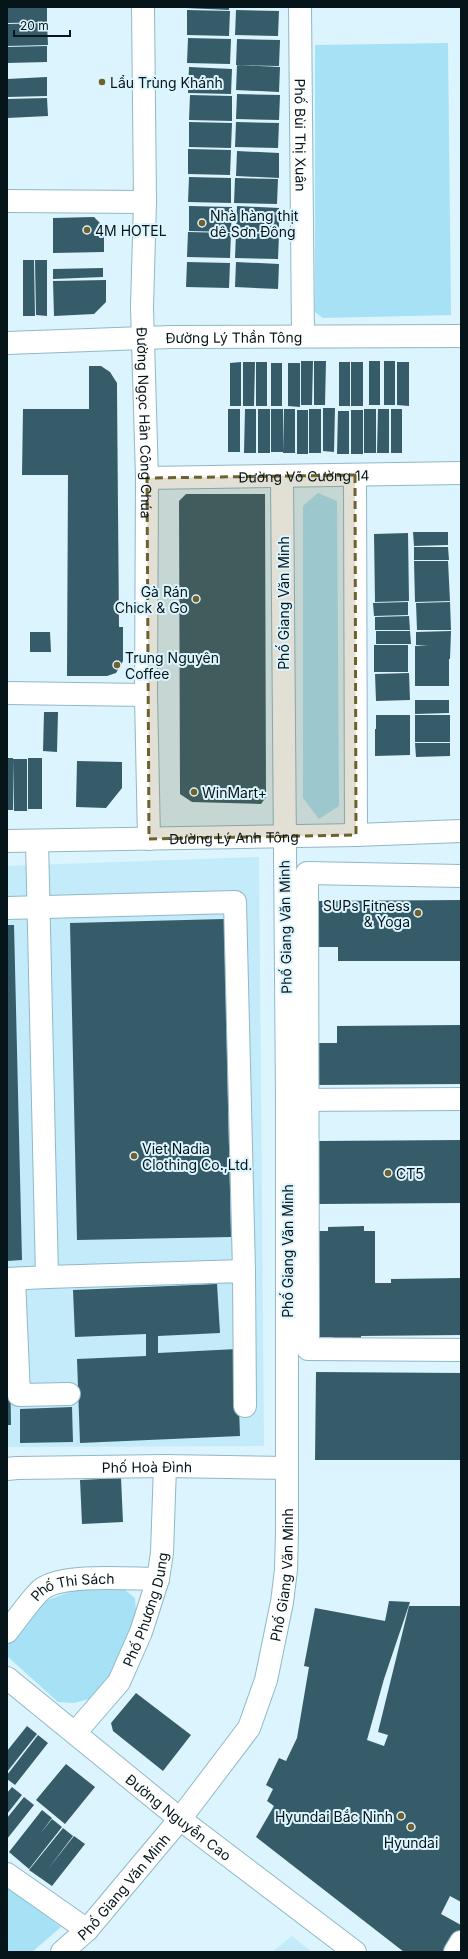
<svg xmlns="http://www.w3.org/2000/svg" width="468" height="1959" viewBox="0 0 468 1959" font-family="Inter,sans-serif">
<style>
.built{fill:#c3ebfa}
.green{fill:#a7e1f5}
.building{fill:#365c69}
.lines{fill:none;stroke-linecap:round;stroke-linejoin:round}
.minor-casing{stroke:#90b8c7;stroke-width:24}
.major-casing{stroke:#90b8c7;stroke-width:24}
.minor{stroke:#fff;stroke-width:22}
.major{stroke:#fff;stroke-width:22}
.marked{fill:#6f602d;fill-opacity:0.2;stroke:#6f602d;stroke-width:3;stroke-dasharray:8 5;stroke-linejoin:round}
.poi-dot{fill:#6f602d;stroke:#dbf4fd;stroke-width:1.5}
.labels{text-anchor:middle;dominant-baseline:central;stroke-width:4;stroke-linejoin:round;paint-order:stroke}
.poi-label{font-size:14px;fill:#06151a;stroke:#dbf4fd;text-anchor:start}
.street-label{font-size:14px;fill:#06151a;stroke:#dbf4fd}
</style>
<rect width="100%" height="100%" fill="#dbf4fd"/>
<!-- built -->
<path class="built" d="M 259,857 L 264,1446 L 7,1447 L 7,866 Z
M 292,1936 L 312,1952 L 272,1952 Z"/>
<!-- green -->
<path class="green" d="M 448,43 L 451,315 L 323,318 L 315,312 L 315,45 Z
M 318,493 L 337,501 L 339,806 L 319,819 L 303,798 L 303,506 Z
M 101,1588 L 125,1590 L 135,1598 L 136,1612 L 116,1672 L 93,1698 L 74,1703 L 58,1702 L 7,1656 L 7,1646 L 45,1601 L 78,1589 Z
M 7,1886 L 61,1927 L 32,1952 L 7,1952 Z"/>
<!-- building -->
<path class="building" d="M 7,7 L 47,7 L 47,22 L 7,23 Z
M 186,7 L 229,7 L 229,10 L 186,8 Z
M 187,10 L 230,11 L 229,36 L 187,35 Z
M 236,10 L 279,11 L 278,36 L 235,35 Z
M 47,23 L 48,45 L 7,46 L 7,24 Z
M 188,38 L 231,39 L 230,64 L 187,63 Z
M 237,39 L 280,40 L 279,66 L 236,65 Z
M 47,46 L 47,62 L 7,63 L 7,47 Z
M 237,65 L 280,67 L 279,92 L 236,90 Z
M 189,67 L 232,69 L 231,94 L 188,93 Z
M 47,77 L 47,96 L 7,97 L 7,79 Z
M 237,94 L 280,95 L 279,120 L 236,119 Z
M 190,95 L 232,96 L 232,121 L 189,120 Z
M 47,98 L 48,116 L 7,118 L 7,99 Z
M 189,122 L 232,123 L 231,148 L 189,147 Z
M 236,122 L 279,123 L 278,148 L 235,147 Z
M 188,149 L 231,150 L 230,175 L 188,174 Z
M 237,151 L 279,153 L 279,178 L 236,176 Z
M 189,177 L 231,178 L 231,203 L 188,202 Z
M 235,178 L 278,179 L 277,204 L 234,203 Z
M 189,206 L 232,207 L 231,232 L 189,231 Z
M 237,206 L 279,208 L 279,233 L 236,231 Z
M 94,217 L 104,227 L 104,252 L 53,253 L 53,218 Z
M 188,232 L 231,233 L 230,258 L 187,257 Z
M 236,233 L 279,234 L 278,259 L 235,258 Z
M 23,260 L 34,260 L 35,316 L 23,316 Z
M 35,260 L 47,260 L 47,316 L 36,315 Z
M 187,262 L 230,263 L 229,288 L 186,287 Z
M 236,262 L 279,264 L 278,289 L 235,287 Z
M 103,268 L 103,277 L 53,279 L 53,269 Z
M 106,280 L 106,302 L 94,314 L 54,316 L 53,281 Z
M 301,361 L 313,361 L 312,405 L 301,405 Z
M 314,361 L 326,361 L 325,405 L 314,405 Z
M 369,361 L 380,361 L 380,405 L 369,405 Z
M 384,361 L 395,361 L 395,405 L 384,405 Z
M 241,362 L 241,406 L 230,406 L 230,363 Z
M 243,362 L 255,362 L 254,406 L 243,406 Z
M 256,362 L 267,362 L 267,406 L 256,406 Z
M 339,362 L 350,362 L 350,406 L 339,406 Z
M 351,362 L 363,362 L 363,406 L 351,406 Z
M 397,362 L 409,362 L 409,406 L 397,405 Z
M 271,363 L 282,363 L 282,406 L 271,406 Z
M 288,363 L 300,363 L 300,407 L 288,406 Z
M 89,366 L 101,366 L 110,372 L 117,383 L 117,390 L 119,627 L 123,627 L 123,661 L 116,673 L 107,676 L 67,676 L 68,475 L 22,475 L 23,409 L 89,409 Z
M 323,408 L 335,408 L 334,452 L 323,451 Z
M 228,409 L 240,409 L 240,452 L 228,452 Z
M 245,409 L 256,409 L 256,453 L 244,453 Z
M 258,409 L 270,409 L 270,453 L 258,453 Z
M 271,409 L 283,409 L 283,452 L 271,452 Z
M 284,409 L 295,409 L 295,453 L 283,453 Z
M 309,409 L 321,409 L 321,453 L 309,453 Z
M 364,409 L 376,409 L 376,453 L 364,453 Z
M 378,409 L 389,409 L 389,453 L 377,453 Z
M 391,409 L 402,409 L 402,453 L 391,453 Z
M 297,410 L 308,410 L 308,454 L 297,454 Z
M 351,410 L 363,410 L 363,454 L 351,454 Z
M 338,411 L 349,411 L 349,454 L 337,454 Z
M 186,494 L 265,494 L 266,797 L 261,804 L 192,802 L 180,794 L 179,501 Z
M 413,532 L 448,532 L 448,545 L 414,546 Z
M 408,533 L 409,601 L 375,602 L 374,534 Z
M 414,547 L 448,547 L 449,560 L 414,560 Z
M 414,561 L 448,561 L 450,601 L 415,602 Z
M 408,602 L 408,615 L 374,616 L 373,603 Z
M 450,602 L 451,630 L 417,630 L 416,603 Z
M 409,616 L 410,630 L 375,630 L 375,617 Z
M 376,631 L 410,631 L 411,644 L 376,644 Z
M 451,631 L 450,659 L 430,659 L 449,659 L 449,686 L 415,686 L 415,646 L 428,646 L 416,645 L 416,632 Z
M 30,632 L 50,632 L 51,652 L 30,652 Z
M 374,645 L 408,645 L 408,672 L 374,672 Z
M 409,673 L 410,700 L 376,701 L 375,674 Z
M 415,700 L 449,700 L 449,713 L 415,714 Z
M 44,712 L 58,712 L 57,752 L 43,751 Z
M 376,715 L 410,715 L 410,755 L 375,756 L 375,729 L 394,729 L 376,729 Z
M 415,715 L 450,715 L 450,742 L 415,742 Z
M 415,743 L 450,743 L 450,756 L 416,757 Z
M 7,758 L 13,758 L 13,810 L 7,810 Z
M 28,758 L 42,758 L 42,809 L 28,809 Z
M 13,759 L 27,759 L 27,811 L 14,811 Z
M 77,761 L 122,762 L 122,788 L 106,808 L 76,807 Z
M 461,900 L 461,961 L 338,961 L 338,947 L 317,947 L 318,901 Z
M 224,919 L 231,1237 L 77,1240 L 70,923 Z
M 7,925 L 14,925 L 22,1260 L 7,1261 Z
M 461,1025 L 461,1084 L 318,1085 L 317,1043 L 337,1043 L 337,1026 Z
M 461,1140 L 461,1203 L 319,1204 L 319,1198 L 315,1198 L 315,1149 L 319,1149 L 319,1141 Z
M 364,1226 L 364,1231 L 375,1231 L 375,1283 L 391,1283 L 391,1279 L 461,1278 L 461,1335 L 361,1336 L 361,1343 L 333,1343 L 333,1337 L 316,1337 L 316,1231 L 328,1231 L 328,1227 Z
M 217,1284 L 220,1333 L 158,1336 L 158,1353 L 237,1349 L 240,1436 L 80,1443 L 77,1359 L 146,1356 L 146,1334 L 75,1337 L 73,1290 Z
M 7,1294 L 9,1294 L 11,1425 L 7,1425 Z
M 316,1372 L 461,1373 L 461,1460 L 315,1460 Z
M 72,1407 L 73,1442 L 20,1443 L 20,1409 Z
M 121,1478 L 123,1522 L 82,1524 L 80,1480 Z
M 389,1601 L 410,1602 L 384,1679 L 367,1740 L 384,1746 L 388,1735 L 378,1732 L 409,1606 L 461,1606 L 461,1902 L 450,1896 L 441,1914 L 461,1925 L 461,1952 L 404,1952 L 256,1837 L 274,1806 L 267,1801 L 273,1789 L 266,1785 L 279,1758 L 286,1761 L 297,1738 L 309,1667 L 304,1666 L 315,1608 L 385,1621 Z
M 136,1693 L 191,1735 L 163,1771 L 113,1731 L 111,1723 Z
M 27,1726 L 37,1734 L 7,1772 L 7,1751 Z
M 38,1735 L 48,1743 L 15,1785 L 7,1779 L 7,1775 Z
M 66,1764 L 95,1787 L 65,1824 L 36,1800 Z
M 12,1787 L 22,1795 L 7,1814 L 7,1793 Z
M 24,1797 L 34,1805 L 7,1839 L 7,1818 Z
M 42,1810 L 52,1818 L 40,1834 L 52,1819 L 62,1827 L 29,1869 L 9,1852 Z
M 63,1828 L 73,1836 L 48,1869 L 74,1836 L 85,1844 L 52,1886 L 29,1870 Z"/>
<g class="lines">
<!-- minor casing -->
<g class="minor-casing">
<g id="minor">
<path id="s1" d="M 300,7 L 303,336"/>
<path d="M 7,201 L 145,202"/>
<path id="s2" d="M 7,343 L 171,337 L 461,336"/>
<path d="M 355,475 L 356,835"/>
<path id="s3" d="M 147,478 L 461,473"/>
<path d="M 7,693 L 146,695"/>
<path id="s4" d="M 7,841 L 356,835 L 461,831"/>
<path d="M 461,876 L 307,873 L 308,1349 L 461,1350"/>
<path d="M 7,908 L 235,902 L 244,1271"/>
<path d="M 292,1100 L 461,1099"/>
<path d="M 47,1277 L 244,1271 L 245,1406"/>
<path d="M 7,1279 L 47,1277 L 37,841"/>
<path d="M 14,1279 L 19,1395 L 69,1394"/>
<path id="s5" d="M 7,1469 L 17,1468 L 165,1466 L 287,1468"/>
<path id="s6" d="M 7,1632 C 15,1622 33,1596 42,1589 C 64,1573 130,1579 158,1579"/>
<path id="s7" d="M 75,1733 L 119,1682 L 141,1632 L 158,1579 L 162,1553 L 165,1466"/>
<path d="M 7,1874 L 87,1930"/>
<path id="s8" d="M 62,1952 L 87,1930 L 180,1819 L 249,1728 L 266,1680 L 282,1602 L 286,1570 L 287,1533 L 287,1100 L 282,477"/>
<path d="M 455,1952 L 461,1942"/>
</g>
</g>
<!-- major casing -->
<g class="major-casing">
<g id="major">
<path id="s9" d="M 143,7 L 145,202 L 142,307 L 147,478 L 146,695 L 149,839"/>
<path id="s10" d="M 7,1678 L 180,1819 L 355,1952"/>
</g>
</g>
<!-- minor -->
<use href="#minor" class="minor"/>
<!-- major -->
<use href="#major" class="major"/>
</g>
<!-- marked area -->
<path class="marked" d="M 355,475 L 356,835 L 149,839 L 147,478 Z"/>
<!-- markers -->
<g class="poi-dot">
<circle cx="102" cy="82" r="4"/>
<circle cx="202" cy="223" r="4"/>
<circle cx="87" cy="230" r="4"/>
<circle cx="196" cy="599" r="4"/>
<circle cx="117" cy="665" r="4"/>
<circle cx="194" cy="792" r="4"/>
<circle cx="418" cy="913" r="4"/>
<circle cx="134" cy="1156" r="4"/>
<circle cx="388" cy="1173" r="4"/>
<circle cx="401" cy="1816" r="4"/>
<circle cx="411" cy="1827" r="4"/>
</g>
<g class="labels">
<!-- poi labels -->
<g class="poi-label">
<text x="110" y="82">Lẩu Trùng Khánh</text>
<text x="210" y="215">Nhà hàng thịt<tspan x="210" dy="16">dê Sơn Đông</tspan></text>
<text x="95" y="230">4M HOTEL</text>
<text x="188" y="591" text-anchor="end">Gà Rán<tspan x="188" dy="16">Chick &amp; Go</tspan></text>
<text x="125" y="657">Trung Nguyên<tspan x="125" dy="16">Coffee</tspan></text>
<text x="202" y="792">WinMart+</text>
<text x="410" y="905" text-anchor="end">SUPs Fitness<tspan x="410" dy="16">&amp; Yoga</tspan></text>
<text x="142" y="1148">Viet Nadia<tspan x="142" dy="16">Clothing Co.,Ltd.</tspan></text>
<text x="396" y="1173">CT5</text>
<text x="393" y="1816" text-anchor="end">Hyundai Bắc Ninh</text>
<text x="411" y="1842" text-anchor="middle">Hyundai</text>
</g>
<!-- street labels -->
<g class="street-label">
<text stroke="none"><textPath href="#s1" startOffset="128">Phố Bùi Thị Xuân</textPath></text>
<text stroke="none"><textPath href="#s2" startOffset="227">Đường Lý Thần Tông</textPath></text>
<text stroke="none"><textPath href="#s9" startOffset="416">Đường Ngọc Hân Công Chúa</textPath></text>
<text stroke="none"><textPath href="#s3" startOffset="157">Đường Võ Cường 14</textPath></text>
<text transform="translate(283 603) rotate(-90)">Phố Giang Văn Minh</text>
<text stroke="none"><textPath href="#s4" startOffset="227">Đường Lý Anh Tông</textPath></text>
<text transform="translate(285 927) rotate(-91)">Phố Giang Văn Minh</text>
<text transform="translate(287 1251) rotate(-90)">Phố Giang Văn Minh</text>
<text stroke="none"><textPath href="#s5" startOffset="140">Phố Hoà Đình</textPath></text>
<text stroke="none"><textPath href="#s8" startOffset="450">Phố Giang Văn Minh</textPath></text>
<text stroke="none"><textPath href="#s6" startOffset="86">Phố Thi Sách</textPath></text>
<text stroke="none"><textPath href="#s7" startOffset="145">Phố Phương Dung</textPath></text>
<text stroke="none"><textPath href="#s10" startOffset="221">Đường Nguyễn Cao</textPath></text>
<text stroke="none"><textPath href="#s8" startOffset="90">Phố Giang Văn Minh</textPath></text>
</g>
</g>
<!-- border -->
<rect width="468" height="1959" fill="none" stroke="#06151a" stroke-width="16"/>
<!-- scale -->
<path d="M14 30v6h56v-6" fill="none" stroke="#06151a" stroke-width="2"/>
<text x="20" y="30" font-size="12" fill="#06151a" stroke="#dbf4fd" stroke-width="3" paint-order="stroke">20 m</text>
</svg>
